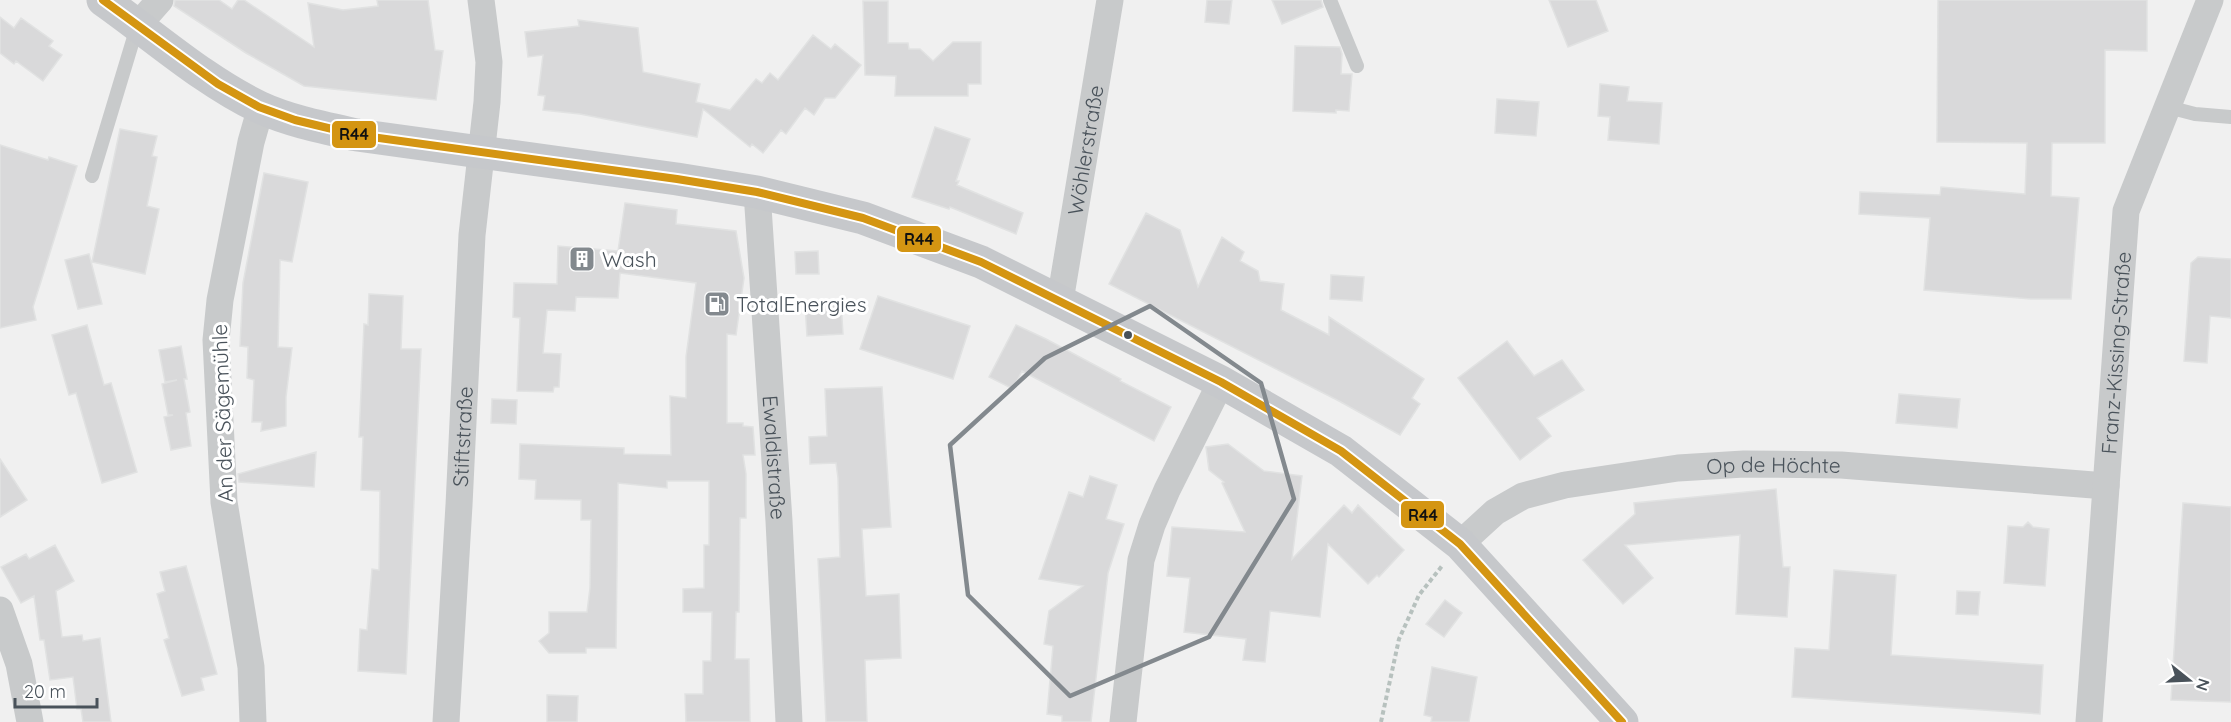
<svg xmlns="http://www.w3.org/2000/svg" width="2231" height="722" viewBox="0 0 2231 722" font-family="Quicksand,sans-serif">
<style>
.building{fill:#d9d9da;stroke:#e1e2e2;stroke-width:1.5}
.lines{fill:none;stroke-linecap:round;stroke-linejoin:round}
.path{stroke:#b7c1be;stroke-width:4;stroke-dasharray:4.5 3;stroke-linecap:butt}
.lane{stroke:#c8cacb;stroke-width:14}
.street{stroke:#c8cacb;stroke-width:27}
.primary{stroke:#c6c8cb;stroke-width:33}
.bus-1-casing{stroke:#fff;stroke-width:12}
.bus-1{stroke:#d49512;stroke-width:8}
.marked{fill:none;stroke:#83898e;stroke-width:4.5;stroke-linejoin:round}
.bus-dot{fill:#49525a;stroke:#fff;stroke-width:2}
.labels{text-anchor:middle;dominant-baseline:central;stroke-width:6;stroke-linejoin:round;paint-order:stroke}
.street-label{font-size:21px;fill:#49525a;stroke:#fff}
.poi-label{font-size:21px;fill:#49525a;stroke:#fff;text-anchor:start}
.line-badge{stroke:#fff;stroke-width:2}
.pale-badge-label{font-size:16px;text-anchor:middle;font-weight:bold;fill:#111}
</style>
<rect width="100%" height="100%" fill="#f0f0f0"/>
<!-- building -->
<path class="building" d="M 175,0 L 219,0 L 232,9 L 238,0 L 244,0 L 314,47 L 308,3 L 343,10 L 378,6 L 377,0 L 428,0 L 435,50 L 443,51 L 436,100 L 304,86 L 246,53 L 174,6 Z
M 1207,0 L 1232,0 L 1229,24 L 1205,22 Z
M 1272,0 L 1321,0 L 1323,7 L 1282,24 Z
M 1549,0 L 1596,0 L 1608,31 L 1568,47 Z
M 1938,0 L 2147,0 L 2147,51 L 2105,50 L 2105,143 L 2052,143 L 2051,196 L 2079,198 L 2071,299 L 2031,299 L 1924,290 L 1930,218 L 1859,214 L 1860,192 L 1940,195 L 1941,187 L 2025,194 L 2027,143 L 1937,142 Z
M 863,1 L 888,1 L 888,43 L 908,43 L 909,49 L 920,49 L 933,61 L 953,42 L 981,42 L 981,84 L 968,84 L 968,96 L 895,96 L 896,76 L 865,75 Z
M 0,17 L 14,28 L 21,18 L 53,41 L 49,46 L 62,55 L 43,81 L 16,61 L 14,64 L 0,53 Z
M 578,20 L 638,28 L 643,72 L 700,84 L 696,102 L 730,110 L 756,79 L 762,83 L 770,73 L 778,80 L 813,35 L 831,49 L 835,44 L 861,65 L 835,98 L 825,98 L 814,115 L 805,108 L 786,134 L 781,130 L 763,153 L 752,144 L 750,147 L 703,109 L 697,137 L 580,114 L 543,110 L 545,96 L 538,95 L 543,55 L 528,57 L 525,32 L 579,26 Z
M 1295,46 L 1340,47 L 1342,54 L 1341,74 L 1352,74 L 1349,111 L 1336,110 L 1336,113 L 1293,111 Z
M 1600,84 L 1629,87 L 1627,101 L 1662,103 L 1659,144 L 1608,140 L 1610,117 L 1598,116 Z
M 1497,99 L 1539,102 L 1536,136 L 1495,133 Z
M 935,127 L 970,139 L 956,181 L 959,181 L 957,185 L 1023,213 L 1016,234 L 950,207 L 949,209 L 912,197 Z
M 120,129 L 157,136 L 152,156 L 157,157 L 147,206 L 159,209 L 145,274 L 92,262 Z
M 0,145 L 48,160 L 49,157 L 77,166 L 33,307 L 36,320 L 0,328 Z
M 264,173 L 308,182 L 292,262 L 280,260 L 278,347 L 292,348 L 286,397 L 286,426 L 261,431 L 262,422 L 252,422 L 254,380 L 247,378 L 248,347 L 240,346 L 243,283 Z
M 625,203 L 677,210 L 676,224 L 736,231 L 744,278 L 736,335 L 727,334 L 727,423 L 743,423 L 743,426 L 753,427 L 755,455 L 743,455 L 746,474 L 746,518 L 740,518 L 739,612 L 736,612 L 735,659 L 749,659 L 750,722 L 686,722 L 685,694 L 703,694 L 703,661 L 711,661 L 712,612 L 683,612 L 683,589 L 704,588 L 704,545 L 709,545 L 709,481 L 667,481 L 667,488 L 618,483 L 616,648 L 586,648 L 586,653 L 549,653 L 539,641 L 549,633 L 549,612 L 587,612 L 590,588 L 591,520 L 581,520 L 581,500 L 535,499 L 536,480 L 519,479 L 520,444 L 624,448 L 624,454 L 671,455 L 670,396 L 686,398 L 686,357 L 696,283 L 620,273 L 618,298 L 576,297 L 575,311 L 547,310 L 543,353 L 561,354 L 559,387 L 554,387 L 553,392 L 517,391 L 520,318 L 513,317 L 514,283 L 557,284 L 558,246 L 618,251 Z
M 1146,213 L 1180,230 L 1198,287 L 1222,237 L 1244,252 L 1240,261 L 1258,271 L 1260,281 L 1284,284 L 1281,310 L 1329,335 L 1329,317 L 1424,379 L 1412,398 L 1420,404 L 1400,435 L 1339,401 L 1109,284 Z
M 818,251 L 819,274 L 796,274 L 795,252 Z
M 89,254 L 102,304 L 78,309 L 65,260 Z
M 2198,257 L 2231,259 L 2231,318 L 2210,316 L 2207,363 L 2184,361 L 2191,263 Z
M 1331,275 L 1364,277 L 1362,301 L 1330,299 Z
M 369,294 L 403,296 L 401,349 L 421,349 L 406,674 L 358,671 L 360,629 L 367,630 L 372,569 L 379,570 L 380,491 L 361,490 L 363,437 L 359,437 L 364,324 L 368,325 Z
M 878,296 L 970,326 L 953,379 L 860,349 Z
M 841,302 L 843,334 L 807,336 L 805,304 Z
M 87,325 L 104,385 L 111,383 L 137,472 L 102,483 L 76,393 L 69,395 L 52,335 Z
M 1016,325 L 1046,339 L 1121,379 L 1120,381 L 1171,407 L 1154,441 L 1022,371 L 1013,389 L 989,377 Z
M 1507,341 L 1534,376 L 1562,360 L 1584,390 L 1537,418 L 1551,436 L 1520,460 L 1458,378 Z
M 181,346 L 187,379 L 184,379 L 190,412 L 186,413 L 191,446 L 171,450 L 164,417 L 173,415 L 168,415 L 162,384 L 177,380 L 165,382 L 159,350 Z
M 882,387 L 891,527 L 862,529 L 866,596 L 899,594 L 901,658 L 865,660 L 867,722 L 826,722 L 818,559 L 840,557 L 838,478 L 836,463 L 810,464 L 809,437 L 827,436 L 825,389 Z
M 1899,394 L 1960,399 L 1957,428 L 1896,423 Z
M 492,399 L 517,400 L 516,424 L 491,423 Z
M 1228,444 L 1264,471 L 1302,476 L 1292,559 L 1344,505 L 1352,513 L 1358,505 L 1404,550 L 1379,577 L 1377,575 L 1368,584 L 1328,544 L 1320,617 L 1270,611 L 1265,662 L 1243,660 L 1246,639 L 1184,632 L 1190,578 L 1167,576 L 1172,527 L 1245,532 L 1222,483 L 1224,482 L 1209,470 L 1206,447 Z
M 316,452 L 314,487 L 239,482 L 238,474 Z
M 0,459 L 27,500 L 0,517 Z
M 1090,476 L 1117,485 L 1106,519 L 1124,524 L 1108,573 L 1091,722 L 1062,722 L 1062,716 L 1047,714 L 1053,646 L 1044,644 L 1049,611 L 1083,586 L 1039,579 L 1069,492 L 1083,497 Z
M 1776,489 L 1783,567 L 1790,567 L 1787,617 L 1736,614 L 1740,535 L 1625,545 L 1653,578 L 1623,604 L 1583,560 L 1635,514 L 1634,503 Z
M 2183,503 L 2231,507 L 2231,702 L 2171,700 Z
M 2028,522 L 2033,527 L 2049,529 L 2045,586 L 2004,583 L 2008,526 L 2023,527 Z
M 55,545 L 74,581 L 56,591 L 62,637 L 82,635 L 83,641 L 100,638 L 111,722 L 83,722 L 81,709 L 77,709 L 73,677 L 50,680 L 44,640 L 40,640 L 34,596 L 21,603 L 1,567 L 26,554 L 29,559 Z
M 186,566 L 217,674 L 201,678 L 204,690 L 182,696 L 164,640 L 169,638 L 157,594 L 165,591 L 160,572 Z
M 1834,570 L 1896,575 L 1891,655 L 2043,665 L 2040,714 L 1792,697 L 1795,648 L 1829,650 Z
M 1957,591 L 1980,592 L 1978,615 L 1956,614 Z
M 1445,600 L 1462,613 L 1444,637 L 1426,624 Z
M 1432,667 L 1477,677 L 1469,722 L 1431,722 L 1432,717 L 1424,715 Z
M 547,695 L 578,696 L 577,722 L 547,722 Z"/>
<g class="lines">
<!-- path -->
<path class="path" d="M 1381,722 L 1399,639 L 1419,595 L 1442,566"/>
<!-- lane -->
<path class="lane" d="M 1330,0 L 1357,66
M 2168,107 L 2195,114 L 2231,117
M 92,176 L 137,27"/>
<!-- street -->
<g class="street">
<path d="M 138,25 L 160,0"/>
<path id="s1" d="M 757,192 L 779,521 L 789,722"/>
<path id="s2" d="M 1060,301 L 1110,0"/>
<path id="s3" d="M 1460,544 L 1495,512 L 1523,496 L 1565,485 L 1678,468 L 1744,464 L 1841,465 L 2106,486"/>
<path d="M 0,610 L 19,664 L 30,722"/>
<path d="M 253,722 L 251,667 L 224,502 L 216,340 L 220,300 L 251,142 L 261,107"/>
<path id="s4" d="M 446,722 L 459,505 L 472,235 L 487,102 L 489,62 L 481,0"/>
<path d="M 1123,722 L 1141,560 L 1152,525 L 1167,490 L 1221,382"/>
<path id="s5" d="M 2089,722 L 2126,211 L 2210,0"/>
</g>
<!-- primary -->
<path class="primary" d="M 103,0 C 154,36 203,80 259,107 C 289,121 325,128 357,135 L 677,179 L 757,192 L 863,218 L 981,262 L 1221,382 L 1341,451 L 1460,544 L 1622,722"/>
<!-- bus-1 casing -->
<g class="bus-1-casing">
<path id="bus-1" d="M 103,0 L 218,84 L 259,107 L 295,120 L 357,135 L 677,179 L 757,192 L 863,218 L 981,262 L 1221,382 L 1341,451 L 1460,544 L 1622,722"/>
</g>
<!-- bus-1 -->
<use href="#bus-1" class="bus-1"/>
</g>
<!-- marked area -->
<path class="marked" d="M 1150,306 L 1261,383 L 1294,499 L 1209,637 L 1070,696 L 968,595 L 950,445 L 1045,358 Z"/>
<!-- icons -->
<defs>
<g id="building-square" transform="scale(1.35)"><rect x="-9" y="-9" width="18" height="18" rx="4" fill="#83898e" stroke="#fff"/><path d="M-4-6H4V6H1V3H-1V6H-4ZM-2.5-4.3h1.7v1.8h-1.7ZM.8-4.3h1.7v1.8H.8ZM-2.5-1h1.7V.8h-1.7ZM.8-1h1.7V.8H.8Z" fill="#fff"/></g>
<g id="fuel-square" transform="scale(1.35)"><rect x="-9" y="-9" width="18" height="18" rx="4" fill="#83898e" stroke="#fff"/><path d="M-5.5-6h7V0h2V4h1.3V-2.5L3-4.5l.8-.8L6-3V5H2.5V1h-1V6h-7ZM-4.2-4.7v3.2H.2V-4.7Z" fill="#fff"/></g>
</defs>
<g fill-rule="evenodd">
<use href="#building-square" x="582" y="259"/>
<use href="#fuel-square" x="717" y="304"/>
</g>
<!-- markers -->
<circle class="bus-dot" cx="1128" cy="335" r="5"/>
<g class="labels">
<!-- street labels -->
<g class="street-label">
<text stroke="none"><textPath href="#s2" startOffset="153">Wöhlerstraße</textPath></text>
<text stroke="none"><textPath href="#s5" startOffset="370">Franz-Kissing-Straße</textPath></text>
<text transform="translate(222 413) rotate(-92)">An der Sägemühle</text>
<text stroke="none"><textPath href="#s4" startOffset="286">Stiftstraße</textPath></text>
<text stroke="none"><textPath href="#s1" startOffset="266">Ewaldistraße</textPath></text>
<text stroke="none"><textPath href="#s3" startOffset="333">Op de Höchte</textPath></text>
</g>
<!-- poi labels -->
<g class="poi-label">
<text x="602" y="259">Wash</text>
<text x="736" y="304">TotalEnergies</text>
</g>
</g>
<g class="line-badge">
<rect x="331" y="120" width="46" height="29" rx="6" fill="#d49512"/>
<rect x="896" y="225" width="46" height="28" rx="6" fill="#d49512"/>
<rect x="1400" y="500" width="45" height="29" rx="6" fill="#d49512"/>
</g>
<g class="pale-badge-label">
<text x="354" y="140">R44</text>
<text x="919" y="245">R44</text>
<text x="1423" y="521">R44</text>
</g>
<!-- north arrow -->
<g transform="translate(2189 680) rotate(108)" stroke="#ffffff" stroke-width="4.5" paint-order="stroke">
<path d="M0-4.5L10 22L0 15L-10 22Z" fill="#49525a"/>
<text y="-9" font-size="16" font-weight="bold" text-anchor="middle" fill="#49525a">N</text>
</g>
<!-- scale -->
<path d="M15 698v9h82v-9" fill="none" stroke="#49525a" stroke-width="3"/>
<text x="24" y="698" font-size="18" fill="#49525a" stroke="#ffffff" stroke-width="4.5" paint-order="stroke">20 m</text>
</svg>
